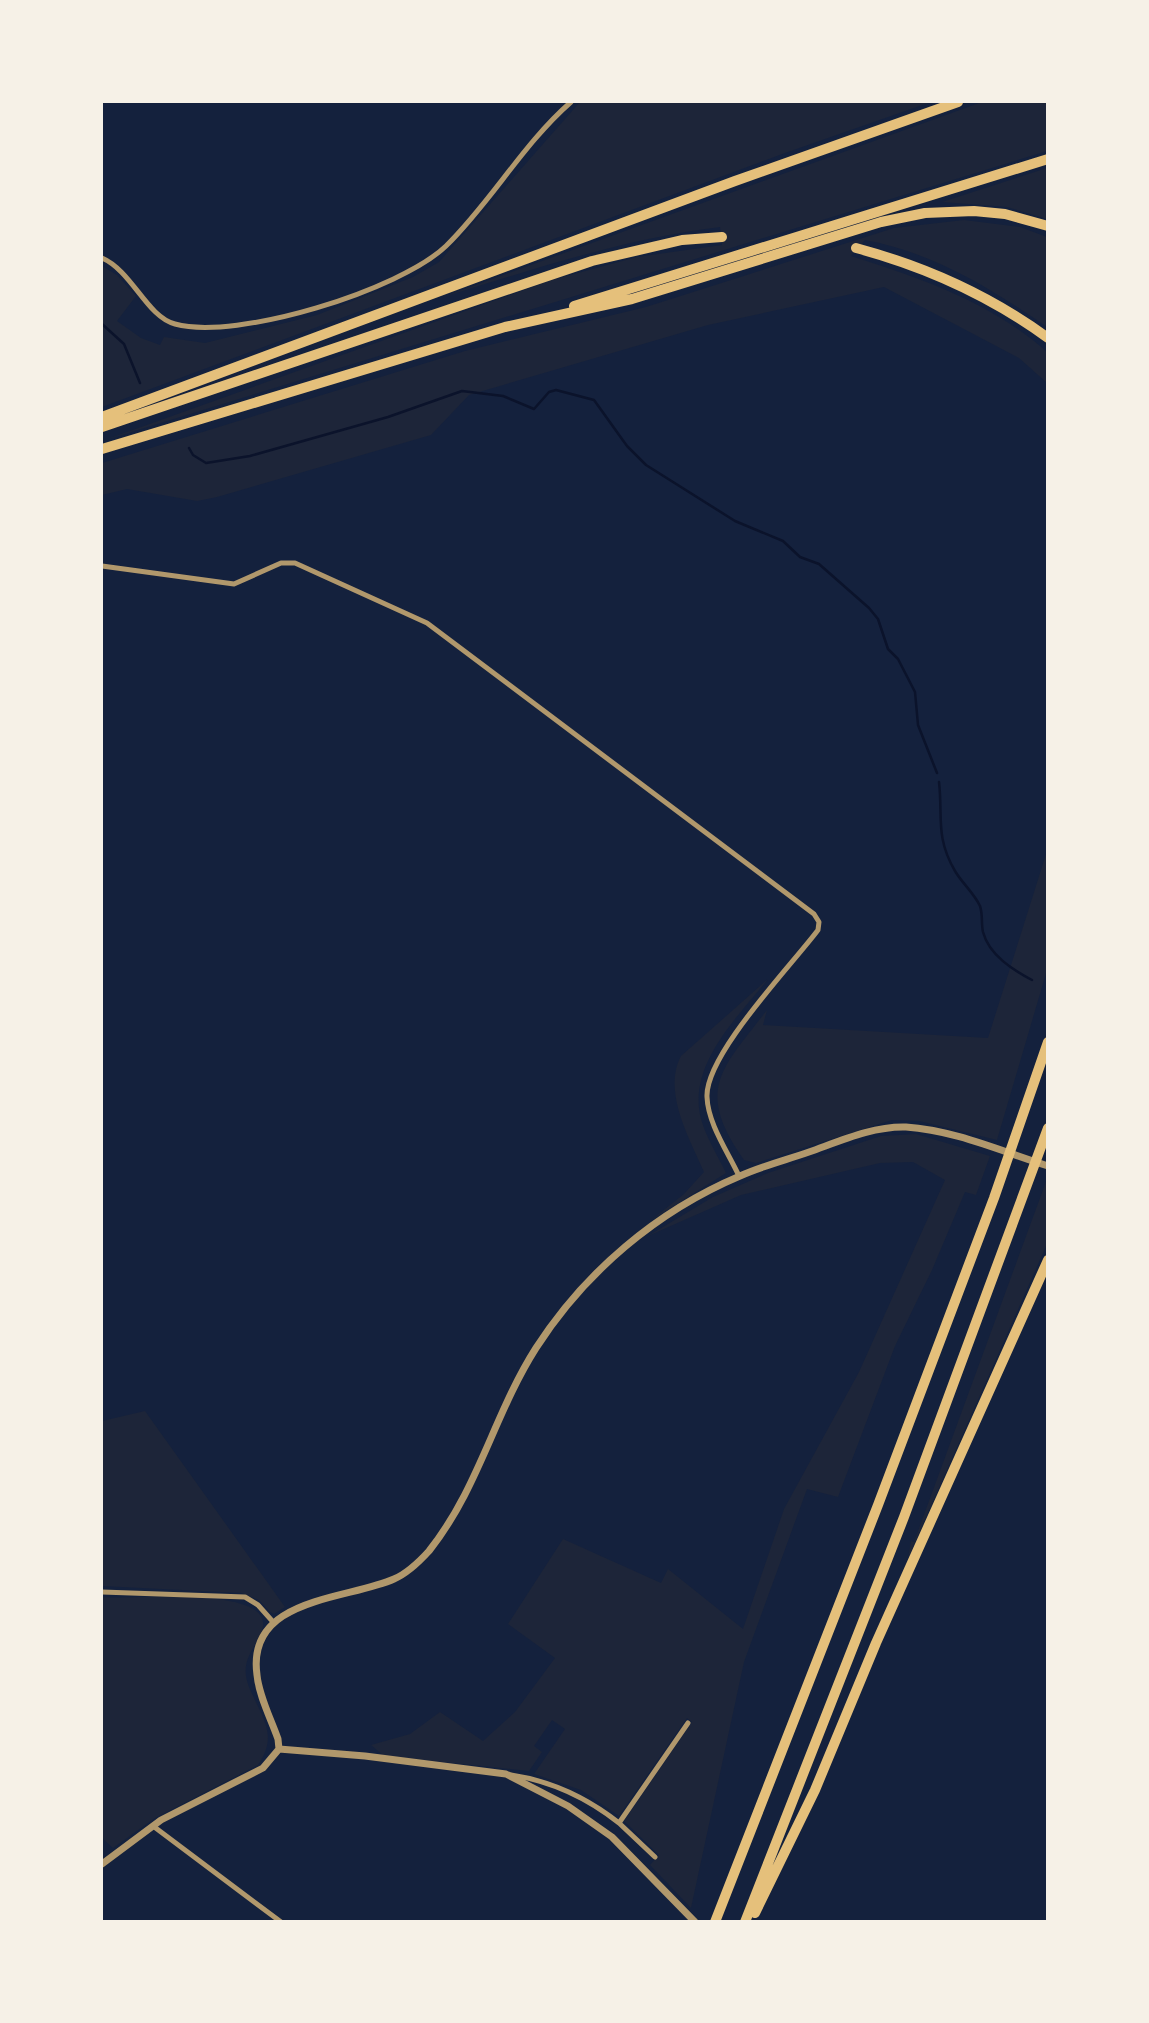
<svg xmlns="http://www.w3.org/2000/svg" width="1149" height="2023" viewBox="0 0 1149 2023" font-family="Raleway,sans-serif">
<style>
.green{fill:#1d2539}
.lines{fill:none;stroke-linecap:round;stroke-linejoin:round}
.stream{stroke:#0b132b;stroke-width:2.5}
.minor{stroke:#b1986c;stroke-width:5}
.tertiary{stroke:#b1986c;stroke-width:7}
.motorway{stroke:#e5c07b;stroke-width:10}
</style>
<rect width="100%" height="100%" fill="#14213d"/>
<!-- green -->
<path class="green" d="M 580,102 L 931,102 L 785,153 L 102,407 L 102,266 L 117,275 L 136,296 L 117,321 L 141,338 L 160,345 L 164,337 L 205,343 L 317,315 L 413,277 L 439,262 Z
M 982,102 L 1047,102 L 1047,151 L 102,441 L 552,280 L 637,257 L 722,245 L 720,227 C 622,239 531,270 437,299 Z
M 1047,168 L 1047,219 L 1007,207 L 942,202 Z
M 964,220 L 1020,227 L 1047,237 L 1047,327 C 992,289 932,252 865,240 L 851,256 C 920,278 991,302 1047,352 L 1047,383 L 1019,358 L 884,287 L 708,325 L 469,395 L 431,435 L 217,497 L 197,501 L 127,489 L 102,495 L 102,463 L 465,351 L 646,307 L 894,228 Z
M 1047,851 L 1047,970 L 997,1140 L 919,1121 L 892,1120 L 756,1163 L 744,1160 C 694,1089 722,1069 767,1010 L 763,1025 L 988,1038 Z
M 768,979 C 737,1018 687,1065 701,1119 C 706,1137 718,1156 726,1173 L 650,1221 L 684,1194 L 704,1172 C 690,1139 662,1092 681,1056 Z
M 916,1134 L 990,1156 L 976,1195 L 965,1192 L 932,1270 L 895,1346 L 838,1497 L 807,1489 L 744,1662 L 691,1908 L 650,1865 L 659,1855 L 624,1821 L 692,1722 L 687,1718 L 619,1816 L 581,1790 L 534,1774 L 565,1729 L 552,1720 L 534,1746 L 542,1752 L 529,1771 L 384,1756 L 371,1745 L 410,1734 L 440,1712 L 483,1741 L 515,1712 L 555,1658 L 508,1624 L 563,1539 L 661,1583 L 668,1569 L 743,1629 L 784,1509 L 859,1372 L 945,1180 L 913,1162 L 880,1163 L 741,1195 L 648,1236 L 713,1197 L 768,1173 L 881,1136 Z
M 1047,1179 L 1047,1244 L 908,1558 L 911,1541 L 914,1542 Z
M 145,1411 L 285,1607 L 274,1614 L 270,1612 L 259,1600 L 241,1593 L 102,1586 L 102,1421 Z
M 102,1597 C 130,1600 258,1586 263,1622 C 265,1643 236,1654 249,1687 C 262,1718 279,1735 258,1765 L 155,1818 L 113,1848 L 102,1838 Z"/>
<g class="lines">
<!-- stream -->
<path class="stream" d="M 102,324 L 124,344 L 140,383
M 189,448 L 193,455 L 206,463 L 250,456 L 388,417 L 462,391 L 503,396 L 534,409 L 549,392 L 556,390 L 594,400 L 627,446 L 646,465 L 735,521 L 783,541 L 800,557 L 819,564 L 869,608 L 878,619 L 888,649 L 898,659 L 915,692 L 918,725 L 937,773
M 939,782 C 943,816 935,837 955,871 C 962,883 974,893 980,906 C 983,915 981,923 983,932 C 989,955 1013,970 1032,980"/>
<!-- minor -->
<path class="minor" d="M 102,258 C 132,271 147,317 175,324 C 237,341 400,290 446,246 C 491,202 523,144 571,102
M 102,566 L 234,584 L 281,563 L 295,563 L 427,623 L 814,914 L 819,922 L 818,930 C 791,966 705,1055 707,1097 C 708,1124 728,1152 739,1176
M 102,1592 L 245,1597 L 258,1605 L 274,1623
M 511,1775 C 552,1781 586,1797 619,1823 L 688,1723
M 619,1823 L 655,1857
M 153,1826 L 281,1922"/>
<!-- tertiary -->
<path class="tertiary" d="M 279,1749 L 365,1756 L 506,1774 L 568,1806 L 612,1837 L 695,1922
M 102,1864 L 161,1820 L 263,1768 L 279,1749 L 278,1739 C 271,1719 259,1696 257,1675 C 246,1597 347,1600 394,1579 C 408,1573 419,1562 429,1551 C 479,1488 494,1414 536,1348 C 585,1272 657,1211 740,1176 C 762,1166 786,1160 809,1152 C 840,1141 873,1126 906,1127 C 954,1130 1003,1152 1048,1166"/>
<!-- motorway -->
<path class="motorway" d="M 856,248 C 927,267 989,295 1048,338
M 574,306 L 1048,159
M 102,417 L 735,181 L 958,102
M 102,427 L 592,261 L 682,240 L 722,237
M 102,449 L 505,327 L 632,299 L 881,222 L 925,213 L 974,211 L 1005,214 L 1048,226
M 755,1913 L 815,1790 L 876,1643 L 1048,1260
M 715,1922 L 878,1505 L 994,1198 L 1048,1042
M 745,1922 L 904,1517 L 1048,1128"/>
</g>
<!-- border -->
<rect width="1149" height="2023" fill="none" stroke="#f6f1e7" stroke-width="206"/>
</svg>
